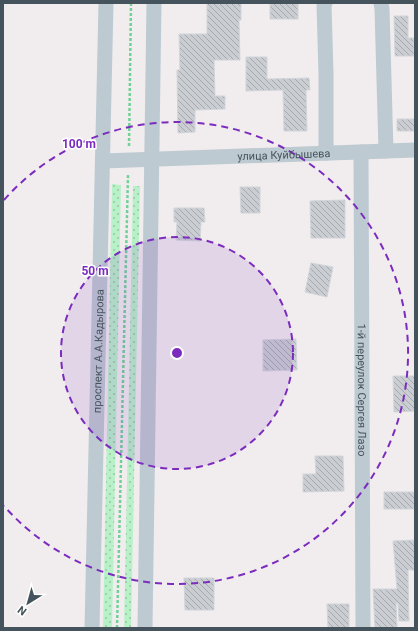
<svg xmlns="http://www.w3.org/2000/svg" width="418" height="631" viewBox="0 0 418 631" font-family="Roboto,sans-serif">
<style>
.green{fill:url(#green-dots)}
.building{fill:url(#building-back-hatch);stroke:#d1d5da}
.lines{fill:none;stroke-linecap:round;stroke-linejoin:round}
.path{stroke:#6ed295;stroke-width:2.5;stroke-dasharray:3 2;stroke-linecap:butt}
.minor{stroke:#bdcad1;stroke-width:15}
.ring{fill:none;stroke:#7b2cbf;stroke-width:2;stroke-dasharray:7 5}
.labels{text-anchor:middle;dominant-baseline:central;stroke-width:3;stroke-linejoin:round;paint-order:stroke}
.street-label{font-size:11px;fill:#45545c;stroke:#fff}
.centre{fill:#7b2cbf;stroke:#fff;stroke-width:2}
.ring-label{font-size:12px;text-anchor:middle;font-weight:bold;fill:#7b2cbf;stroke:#fff;stroke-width:3;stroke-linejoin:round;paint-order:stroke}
</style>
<defs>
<pattern id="green-dots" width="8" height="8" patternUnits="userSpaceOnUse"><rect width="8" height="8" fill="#b8f1c8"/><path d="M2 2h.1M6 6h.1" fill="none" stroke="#97c6a6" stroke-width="1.8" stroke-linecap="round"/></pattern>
<pattern id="building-back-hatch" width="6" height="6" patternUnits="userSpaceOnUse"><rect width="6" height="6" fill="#caced3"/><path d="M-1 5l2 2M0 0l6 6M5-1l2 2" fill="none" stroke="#a6aaae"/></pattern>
</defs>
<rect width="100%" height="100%" fill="#f1edee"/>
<!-- green -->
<path class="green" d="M 112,184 L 121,185 L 112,628 L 103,628 Z
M 133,186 L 140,186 L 131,628 L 124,628 Z"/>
<!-- building -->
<path class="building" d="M 207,3 L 241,3 L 241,20 L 239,20 L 240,60 L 214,60 L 215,96 L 225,96 L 225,109 L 195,110 L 195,132 L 178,133 L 177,70 L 180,70 L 179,34 L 207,34 Z
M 270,3 L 298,3 L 298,19 L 270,19 Z
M 394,16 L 408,16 L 408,38 L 414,38 L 414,56 L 395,56 Z
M 246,57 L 267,57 L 267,79 L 309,78 L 310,90 L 306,90 L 307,131 L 284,131 L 283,90 L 246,91 Z
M 397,119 L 415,119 L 415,131 L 397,131 Z
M 240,187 L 260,187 L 260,213 L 241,213 Z
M 345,200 L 345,238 L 311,238 L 310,201 Z
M 174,208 L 204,208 L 205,222 L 201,222 L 200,241 L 176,240 L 177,222 L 174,222 Z
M 311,263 L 333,267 L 327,297 L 305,292 Z
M 296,339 L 297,370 L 263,371 L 263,340 Z
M 393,376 L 415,376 L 415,411 L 394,412 Z
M 315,456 L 343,456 L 344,491 L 303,492 L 303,474 L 316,474 Z
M 384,492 L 415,492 L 415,509 L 384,509 Z
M 415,540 L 415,570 L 408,570 L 409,621 L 399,621 L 398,603 L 396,603 L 397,628 L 375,628 L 373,589 L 397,589 L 393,541 Z
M 184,578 L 214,578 L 214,610 L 185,610 Z
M 327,604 L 349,604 L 349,628 L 328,628 Z"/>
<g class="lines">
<!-- path -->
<path class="path" d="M 129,146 L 131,3
M 117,628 L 128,175"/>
<!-- minor -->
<g class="minor">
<path d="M 325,3 L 324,5 L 326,74 L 326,153"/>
<path d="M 381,3 L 382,9 L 386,151"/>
<path id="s1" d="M 361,152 L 363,628"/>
<path id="s2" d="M 103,161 L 415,150"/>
<path id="s3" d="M 92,628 L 106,3"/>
<path d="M 145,628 L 154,3"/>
</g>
</g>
<!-- distance rings -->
<circle cx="177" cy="353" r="116" fill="#7b2cbf" fill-opacity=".12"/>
<g class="ring">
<circle cx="177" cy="353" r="116"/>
<path d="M4 200A231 231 0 1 1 4 506"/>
</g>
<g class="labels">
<!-- street labels -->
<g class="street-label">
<text stroke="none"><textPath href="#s2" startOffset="181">улица Куйбышева</textPath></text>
<text stroke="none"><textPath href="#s3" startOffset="277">проспект А.А.Кадырова</textPath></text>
<text stroke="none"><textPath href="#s1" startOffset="238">1-й переулок Сергея Лазо</textPath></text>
</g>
</g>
<circle cx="177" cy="353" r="6" class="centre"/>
<g class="ring-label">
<text x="79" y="148">100 m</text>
<text x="95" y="275">50 m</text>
</g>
<!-- border -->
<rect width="418" height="631" fill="none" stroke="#45545c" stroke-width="8"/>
<!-- north arrow -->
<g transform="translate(28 603) rotate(217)" stroke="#ffffff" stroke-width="3" paint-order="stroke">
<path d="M0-3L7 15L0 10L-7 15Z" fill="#45545c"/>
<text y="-6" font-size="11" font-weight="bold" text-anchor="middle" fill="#45545c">N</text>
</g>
</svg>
